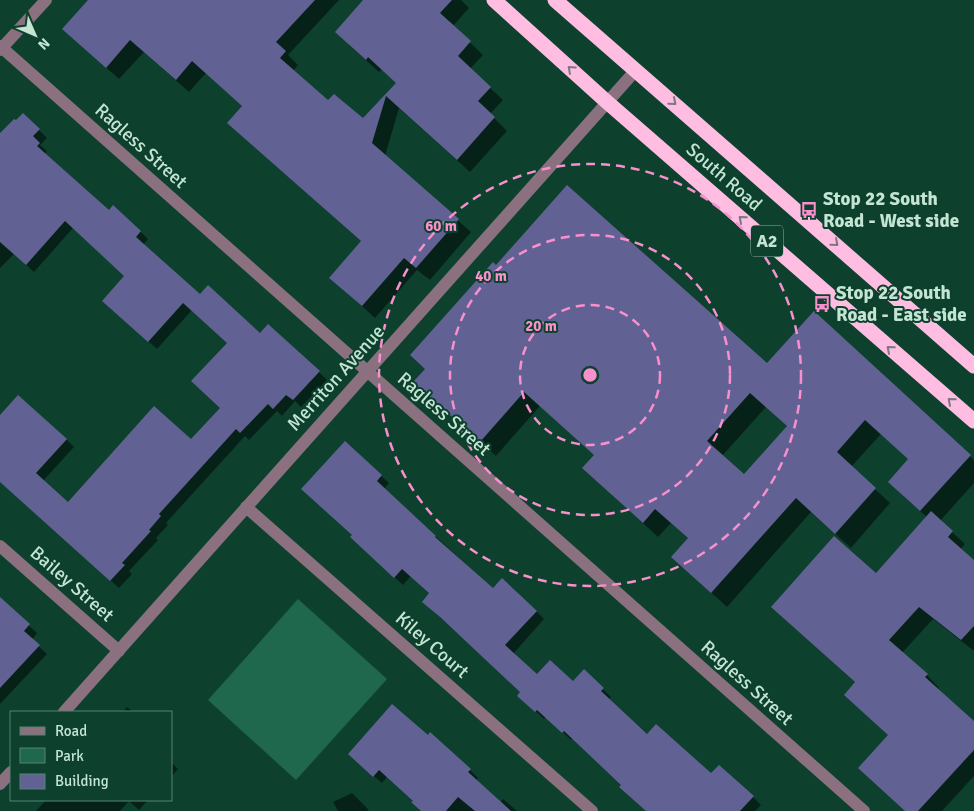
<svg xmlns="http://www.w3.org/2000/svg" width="974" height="811" viewBox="0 0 974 811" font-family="Signika,sans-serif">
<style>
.green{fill:#1f684d}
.shadow{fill:#0007;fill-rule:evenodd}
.building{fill:#626193;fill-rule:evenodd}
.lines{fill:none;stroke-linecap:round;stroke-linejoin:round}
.minor{stroke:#8b707f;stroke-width:12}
.highway{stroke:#febde1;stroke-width:15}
.oneway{stroke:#79797f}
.ring{fill:none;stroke:#f790cd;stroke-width:2.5;stroke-dasharray:9 6}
.labels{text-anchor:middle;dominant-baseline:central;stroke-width:4;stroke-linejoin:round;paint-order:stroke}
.shield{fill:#0d412e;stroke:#8db3a2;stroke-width:1}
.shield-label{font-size:18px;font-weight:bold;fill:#c4e4d4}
.street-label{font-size:19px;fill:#c4e4d4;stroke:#0d412e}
.poi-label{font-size:19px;font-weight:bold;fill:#c4e4d4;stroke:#0d412e;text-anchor:start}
.centre{fill:#f790cd;stroke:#0d412e;stroke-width:2.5}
.ring-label{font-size:15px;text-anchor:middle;font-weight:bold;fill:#f790cd;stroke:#0d412e;stroke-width:4;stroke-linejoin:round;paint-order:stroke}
</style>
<rect width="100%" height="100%" fill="#0d412e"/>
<!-- green -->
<path class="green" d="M 298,599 L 387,679 L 296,780 L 208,700 Z"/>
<!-- shadow -->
<path class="shadow" d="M 89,0 L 339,0 L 288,55 L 298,65 L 293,71 L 328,102 L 363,120 L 397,83 L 382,69 L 379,72 L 349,45 L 365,0 L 461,0 L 469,8 L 453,26 L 483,55 L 470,69 L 503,100 L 490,114 L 507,131 L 470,172 L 399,108 L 385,156 L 471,232 L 430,280 L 417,270 L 375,318 L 331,278 L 362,242 L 228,123 L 243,106 L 206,73 L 189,92 L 144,52 L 119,79 L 77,42 Z
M 39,130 L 47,138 L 40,145 L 47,151 L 45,154 L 109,212 L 141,232 L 148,239 L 143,245 L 200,296 L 319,372 L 327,380 L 301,407 L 295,401 L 282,416 L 277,411 L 249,440 L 245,436 L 166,523 L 168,525 L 156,538 L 158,540 L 129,571 L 132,574 L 119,588 L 0,480 L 0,417 L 66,439 L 74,447 L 43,481 L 68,504 L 191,441 L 222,408 L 228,343 L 192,310 L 157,349 L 112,309 L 126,276 L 73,228 L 34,272 L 14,254 L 0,268 L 0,135 Z
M 496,266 L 767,365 L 814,313 L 974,460 L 974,483 L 940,521 L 965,544 L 960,550 L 974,562 L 974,651 L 933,619 L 902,653 L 927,675 L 939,688 L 938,690 L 974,723 L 974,776 L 942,811 L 906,811 L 890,736 L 856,683 L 772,607 L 876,575 L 927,517 L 904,497 L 909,459 L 881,434 L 851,467 L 890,503 L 851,548 L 811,512 L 727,607 L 672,557 L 689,539 L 671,523 L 658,537 L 583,468 L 595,455 L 540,406 L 496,456 L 415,382 L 426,370 ZM 766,407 L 788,427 L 745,476 L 722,456 Z
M 345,443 L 389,483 L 384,489 L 493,589 L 536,611 L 544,619 L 513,654 L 537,676 L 573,683 L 584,671 L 611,697 L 608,700 L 647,736 L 711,775 L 753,797 L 761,805 L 755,811 L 655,811 L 623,785 L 572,738 L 571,740 L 546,716 L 544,719 L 527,703 L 521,692 L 431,609 L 431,593 L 411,576 L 403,585 L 360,545 L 353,536 Z
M 0,605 L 8,606 L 37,633 L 32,640 L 47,654 L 0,704 Z
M 127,707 L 133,712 L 123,712 Z
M 171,758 L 173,760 L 171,762 L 178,769 L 171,777 Z
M 357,762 L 470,770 L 478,778 L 476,780 L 500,803 L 503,799 L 517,811 L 422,811 L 414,801 L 387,777 L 382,783 Z
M 352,793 L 367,808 L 369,811 L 338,811 L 333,802 Z
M 46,800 L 148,800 L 139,810 L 129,801 L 120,811 L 36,811 Z"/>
<!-- building -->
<path class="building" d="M 88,0 L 315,0 L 276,42 L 286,51 L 280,58 L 328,100 L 334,94 L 363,118 L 396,83 L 368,57 L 366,60 L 335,32 L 363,0 L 452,0 L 440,13 L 471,41 L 458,56 L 491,87 L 478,101 L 495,117 L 457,160 L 386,96 L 372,143 L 459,219 L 416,268 L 404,258 L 362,306 L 329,278 L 361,241 L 227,123 L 242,106 L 192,61 L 176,80 L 130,40 L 106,68 L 62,29 Z
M 23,113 L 40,129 L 33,136 L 40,143 L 37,146 L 109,210 L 113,205 L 141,231 L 136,237 L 200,294 L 208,285 L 260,333 L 268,324 L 320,371 L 293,400 L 286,395 L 273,409 L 268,404 L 240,433 L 236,429 L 159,514 L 161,516 L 149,530 L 151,531 L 122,563 L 125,565 L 110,581 L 0,482 L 0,415 L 18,395 L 67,439 L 36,473 L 68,502 L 154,406 L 191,439 L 220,408 L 191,381 L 227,343 L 183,303 L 148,342 L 102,301 L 124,276 L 65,221 L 26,265 L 0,242 L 0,133 L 14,119 L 16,120 Z
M 567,185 L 767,363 L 814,311 L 971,455 L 920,511 L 888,482 L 908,459 L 865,420 L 837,452 L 876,488 L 835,534 L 796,498 L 711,593 L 671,557 L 688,538 L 655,509 L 643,523 L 582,468 L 594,455 L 524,392 L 480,442 L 413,382 L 425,369 L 410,355 L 493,262 L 496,265 ZM 750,393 L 787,426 L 744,474 L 707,441 Z
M 345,441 L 382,475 L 377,481 L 436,536 L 435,537 L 493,588 L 502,578 L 537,611 L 505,645 L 537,674 L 550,660 L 573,681 L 584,669 L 604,688 L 601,691 L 647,734 L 656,724 L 711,773 L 719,765 L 754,796 L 740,811 L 646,811 L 619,787 L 621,785 L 564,731 L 562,733 L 537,710 L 535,712 L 517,696 L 520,692 L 440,617 L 422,602 L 429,593 L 402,569 L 394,578 L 350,537 L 352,535 L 301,489 Z
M 931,511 L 953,531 L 948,537 L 974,560 L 974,626 L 961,640 L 919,607 L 889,640 L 928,674 L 925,677 L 974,721 L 974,750 L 918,811 L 905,811 L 858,768 L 888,735 L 844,695 L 855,682 L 771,607 L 834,536 L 876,573 Z
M 0,597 L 30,624 L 24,631 L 40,645 L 0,688 Z
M 392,704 L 428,735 L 430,732 L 471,769 L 468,772 L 511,811 L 475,811 L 458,797 L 446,811 L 421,811 L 411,802 L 413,801 L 379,770 L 373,777 L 348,754 Z"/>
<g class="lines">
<!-- minor -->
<path class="minor" d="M 0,46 L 864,811
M 0,50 L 46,0
M 246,507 L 592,811
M 0,546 L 119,651
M 64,712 L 636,70
M 0,784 L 11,772"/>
<!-- highway -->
<path class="highway" d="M 494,0 L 607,102 L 974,421
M 555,0 L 974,366"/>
</g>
<!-- one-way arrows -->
<defs><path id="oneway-chevron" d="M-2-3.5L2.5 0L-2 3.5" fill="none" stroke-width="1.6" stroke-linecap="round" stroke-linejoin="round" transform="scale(1.25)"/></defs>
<g class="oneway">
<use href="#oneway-chevron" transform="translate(571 69) rotate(-138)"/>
<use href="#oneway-chevron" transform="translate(673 102) rotate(41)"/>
<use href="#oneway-chevron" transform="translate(742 219) rotate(-139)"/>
<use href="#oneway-chevron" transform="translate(835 243) rotate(41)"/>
<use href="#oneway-chevron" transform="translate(890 349) rotate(-139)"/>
<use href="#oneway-chevron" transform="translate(951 401) rotate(-139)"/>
</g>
<!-- distance rings -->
<g class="ring">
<circle cx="590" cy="375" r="70"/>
<circle cx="590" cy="375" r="140"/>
<circle cx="590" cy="375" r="211"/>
</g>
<!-- icons -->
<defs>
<g id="bus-bare" transform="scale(1.35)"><path d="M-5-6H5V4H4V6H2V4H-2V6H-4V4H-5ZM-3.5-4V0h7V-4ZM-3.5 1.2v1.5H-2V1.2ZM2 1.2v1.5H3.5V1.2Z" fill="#f790cd" stroke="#0d412e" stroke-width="2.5" paint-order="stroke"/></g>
</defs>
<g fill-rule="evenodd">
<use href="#bus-bare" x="809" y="210"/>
<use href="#bus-bare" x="822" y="304"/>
</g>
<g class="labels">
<!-- shield labels -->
<rect class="shield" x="751" y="225.5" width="32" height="31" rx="4"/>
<g class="shield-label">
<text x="767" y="241">A2</text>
</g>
<!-- street labels -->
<g class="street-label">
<text transform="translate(141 146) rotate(42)">Ragless Street</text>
<text transform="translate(724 177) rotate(41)">South Road</text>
<text transform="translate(336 378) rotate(-48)">Merriton Avenue</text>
<text transform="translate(444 414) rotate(41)">Ragless Street</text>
<text transform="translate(72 584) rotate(41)">Bailey Street</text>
<text transform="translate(432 645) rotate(41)">Kiley Court</text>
<text transform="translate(747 683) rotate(42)">Ragless Street</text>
</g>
<!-- poi labels -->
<g class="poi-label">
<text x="823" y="199">Stop 22 South<tspan x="823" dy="22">Road - West side</tspan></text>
<text x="836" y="293">Stop 22 South<tspan x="836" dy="22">Road - East side</tspan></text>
</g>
</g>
<circle cx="590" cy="375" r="8" class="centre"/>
<g class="ring-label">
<text x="441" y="231">60 m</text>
<text x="491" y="281">40 m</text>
<text x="541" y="331">20 m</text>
</g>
<!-- legend -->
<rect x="10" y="711" width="162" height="90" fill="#0d412e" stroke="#568270"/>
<rect x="20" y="727" width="25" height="8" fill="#8b707f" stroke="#568270"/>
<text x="55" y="736" font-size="15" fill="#c4e4d4">Road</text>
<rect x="20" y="748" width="25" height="15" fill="#1f684d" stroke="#568270"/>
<text x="55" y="761" font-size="15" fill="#c4e4d4">Park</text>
<rect x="20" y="774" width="25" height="15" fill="#626193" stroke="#568270"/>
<text x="55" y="786" font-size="15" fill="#c4e4d4">Building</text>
<!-- north arrow -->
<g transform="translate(35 35) rotate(135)" stroke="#0d412e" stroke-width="4" paint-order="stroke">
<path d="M0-4L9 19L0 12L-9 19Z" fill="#c4e4d4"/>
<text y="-8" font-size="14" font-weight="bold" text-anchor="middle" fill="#c4e4d4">N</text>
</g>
</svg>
